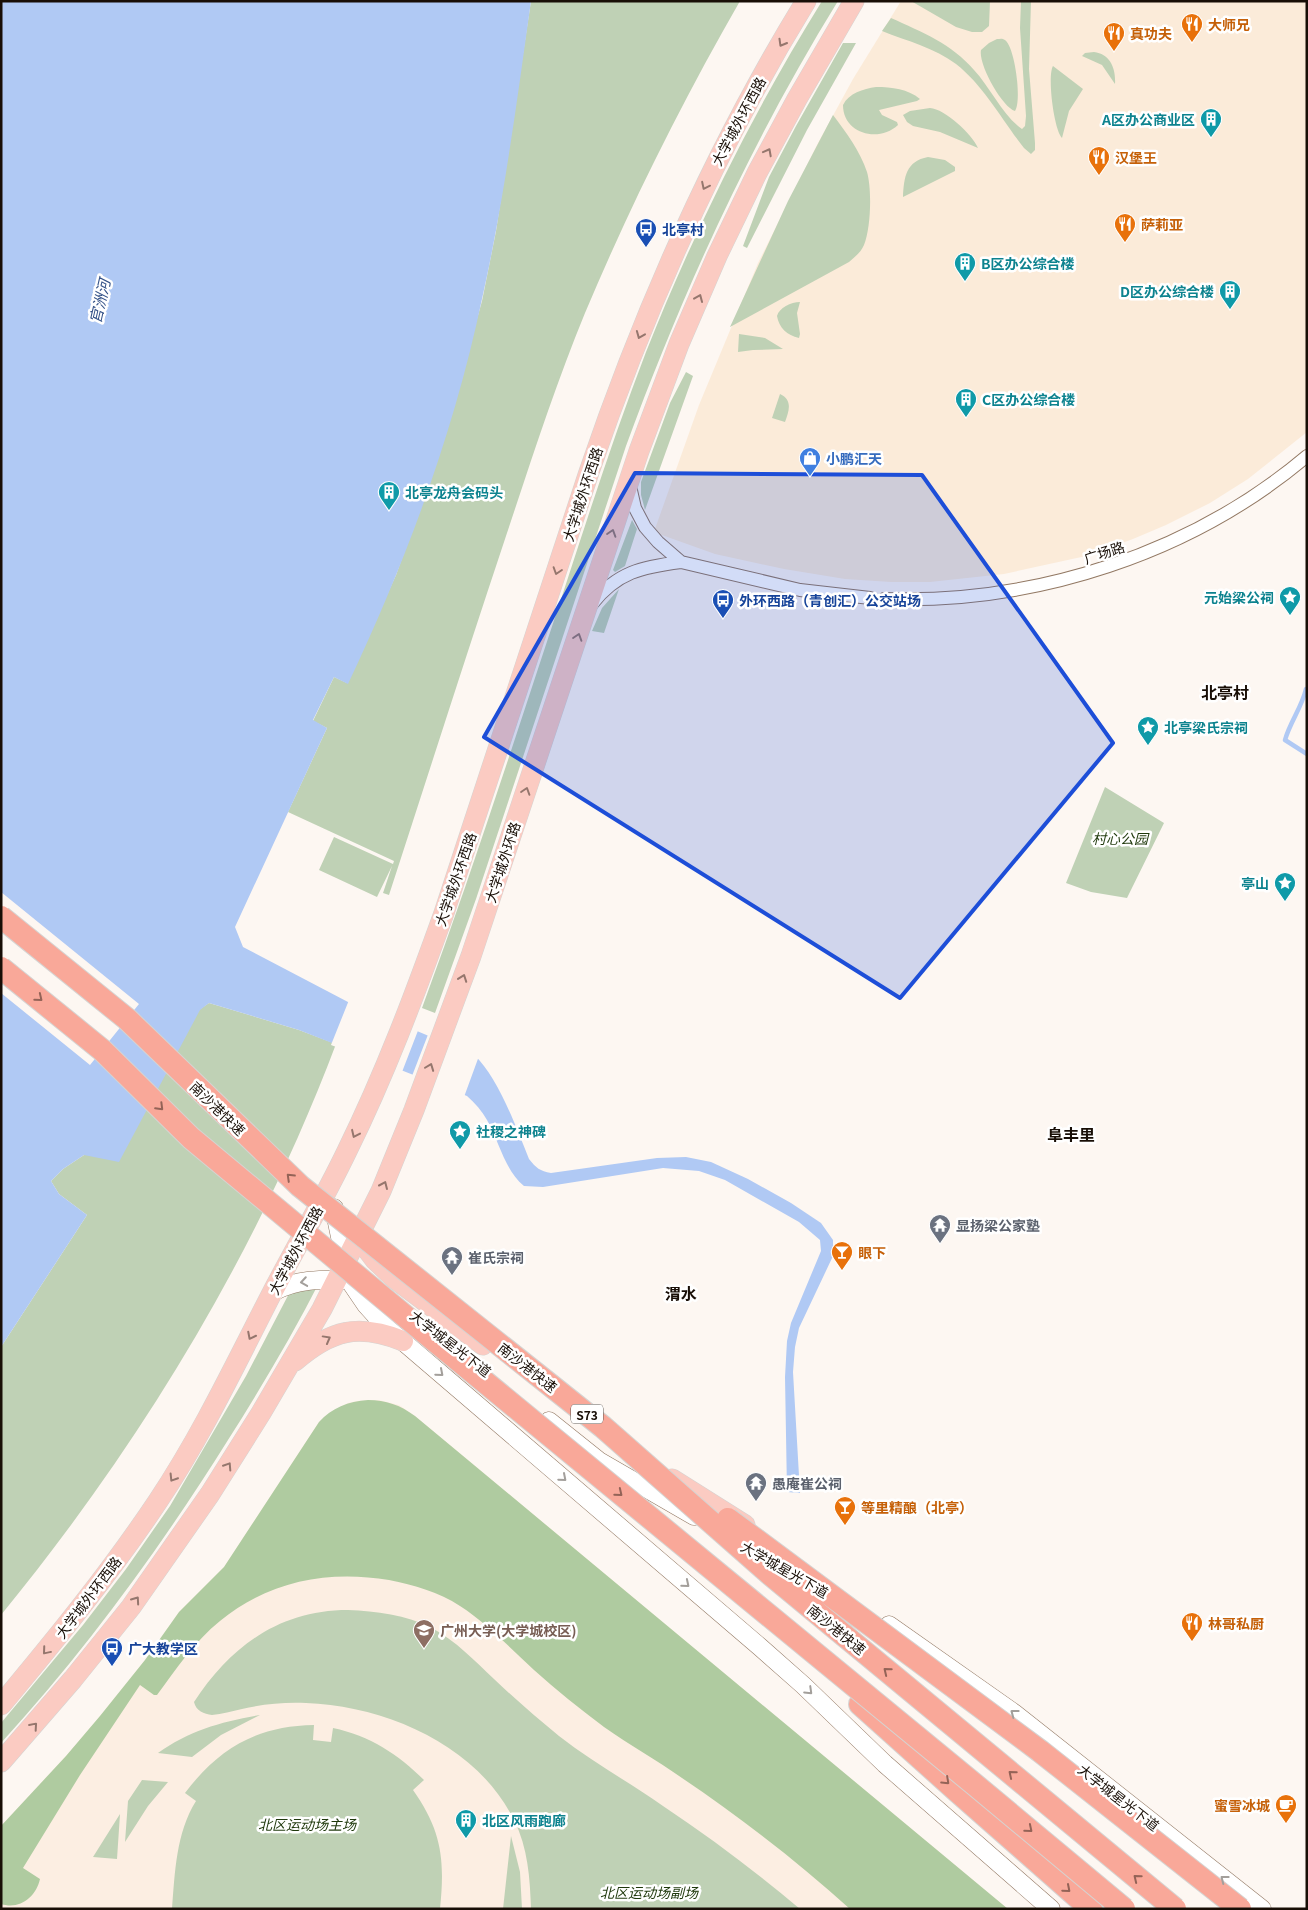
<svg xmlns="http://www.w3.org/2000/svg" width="1308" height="1910" viewBox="0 0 1308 1910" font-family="Georgia,'Noto Sans SC',serif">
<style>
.commercial{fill:#fbebd9}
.built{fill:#fceee2}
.green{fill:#bfd1b5}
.forest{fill:#afcba0}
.water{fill:#b0c9f4}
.pier{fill:#fdf7f2}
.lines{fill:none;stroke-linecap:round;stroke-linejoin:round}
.stream{stroke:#b0c9f4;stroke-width:4.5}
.minor-casing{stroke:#927863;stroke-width:14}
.secondary-casing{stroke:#927863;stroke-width:19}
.primary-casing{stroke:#d5d4d2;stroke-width:21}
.motorway-casing{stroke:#d5d4d2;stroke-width:24}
.minor{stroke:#fff;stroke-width:12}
.secondary{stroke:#fff;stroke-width:18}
.primary{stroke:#fbcbc2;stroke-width:20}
.motorway{stroke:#f9a899;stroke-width:22}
.motorway-bridge-casing{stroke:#d5d4d2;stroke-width:24;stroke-linecap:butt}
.motorway-bridge{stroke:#f9a899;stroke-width:22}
.oneway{stroke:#95766d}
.oneway2{stroke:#946357}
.oneway3{stroke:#a39f9b}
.marked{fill:#1d4ed8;fill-opacity:0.2;stroke:#1d4ed8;stroke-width:4;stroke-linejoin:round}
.labels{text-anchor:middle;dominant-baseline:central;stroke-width:5;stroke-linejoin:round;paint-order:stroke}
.shield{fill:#fff;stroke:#5d5651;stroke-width:1}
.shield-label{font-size:12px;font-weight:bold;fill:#180e06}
.food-label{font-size:14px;font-weight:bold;fill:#c56008;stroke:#fff;text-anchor:start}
.culture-label{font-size:14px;font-weight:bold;fill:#0d838f;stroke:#fff;text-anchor:start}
.street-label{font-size:14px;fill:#180e06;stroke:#fff}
.transit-label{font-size:14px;font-weight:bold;fill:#164399;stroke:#fff;text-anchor:start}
.shop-label{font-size:14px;font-weight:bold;fill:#366cbe;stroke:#fff;text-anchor:start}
.park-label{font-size:14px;font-style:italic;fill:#1e380b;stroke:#fff}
.worship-label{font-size:14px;font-weight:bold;fill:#5b616d;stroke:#fff;text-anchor:start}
.education-label{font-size:14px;font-weight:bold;fill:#785e54;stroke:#fff;text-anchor:start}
.water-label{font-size:15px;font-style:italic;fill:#345288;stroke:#fff}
.quarter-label{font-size:16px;font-weight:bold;fill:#180e06;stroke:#fff}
</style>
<rect width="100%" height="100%" fill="#fdf7f2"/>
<!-- commercial -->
<path class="commercial" d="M 901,1 L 1307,1 L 1307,432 L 1248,479 L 1210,503 L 1166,525 L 1133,539 L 1086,556 L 1004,574 L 930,582 L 891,582 L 845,579 L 784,569 L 715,554 L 659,534 L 655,529 L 699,405 L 758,263 L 818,143 L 853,79 Z"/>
<!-- built -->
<path class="built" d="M 379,1400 L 399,1405 L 415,1416 L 1008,1909 L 1,1909 L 1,1826 L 66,1756 L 100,1716 L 145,1660 L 179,1612 L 224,1567 L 319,1422 L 331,1412 L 348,1403 L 357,1401 Z"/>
<!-- green -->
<path class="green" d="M 531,1 L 740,1 C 682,102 630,206 585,313 C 555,386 531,461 506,536 C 466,656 428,775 389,895 L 383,893 L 392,866 L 377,897 L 319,870 L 334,837 L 393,864 L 394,861 L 288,812 L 327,728 L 313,721 L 334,677 L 347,683 L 396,575 L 437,461 L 482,301 L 496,231 Z
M 822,1 L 838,1 C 751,142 683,291 626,446 L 476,899 L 435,1013 L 422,1008 C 473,870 518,729 564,590 C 590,510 616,430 646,352 C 694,231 753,112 822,1 Z
M 911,1 L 990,1 L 989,26 L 982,32 L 972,32 L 956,27 Z
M 1021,1 L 1031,1 L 1029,69 L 1035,143 L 1035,150 L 1031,154 L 1024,148 C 1002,120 984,86 956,64 C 935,48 907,41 882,31 L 891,18 C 922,32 952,44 974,70 C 990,87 1003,116 1022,129 L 1025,126 L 1026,116 L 1020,28 Z
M 997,39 C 1000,39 1002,38 1005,40 C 1015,47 1022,101 1015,111 C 1002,107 978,64 981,50 L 989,43 Z
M 843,43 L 856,43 L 807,130 L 747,248 L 743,246 L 769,177 L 796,126 Z
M 1094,52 C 1110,54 1116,68 1115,84 L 1102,65 L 1082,56 L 1085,53 Z
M 1053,66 L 1083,89 L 1069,111 L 1062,138 C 1054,130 1047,76 1053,66 Z
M 876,87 C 892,87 908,89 920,99 L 917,101 L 879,110 L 882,115 L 897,122 L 898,125 C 879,143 843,134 843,105 C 849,93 863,89 876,87 Z
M 930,108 C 945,109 972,134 978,148 L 940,132 L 913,126 L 907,122 L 903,115 L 910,111 Z
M 833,115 C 846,132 860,151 867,172 C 872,189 871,228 864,245 C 861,252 855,257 849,262 L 730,327 L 788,201 Z
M 928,157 L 945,160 L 955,167 L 955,171 L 903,197 C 904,177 906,161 928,157 Z
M 800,302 L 797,313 L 800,334 L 799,338 C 787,335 779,328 777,316 C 779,308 791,302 800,302 Z
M 739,334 L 765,338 L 783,349 L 753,350 L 738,352 Z
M 686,372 L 693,376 L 645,510 L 641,495 L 641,482 L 670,403 Z
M 780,394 C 793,400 789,411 785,422 L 772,418 Z
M 632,520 L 637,529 L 625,566 L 615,572 L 613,570 Z
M 619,589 L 604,633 L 592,631 L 602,608 Z
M 1105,787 L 1164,823 L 1127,898 L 1091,892 L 1066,883 Z
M 209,1003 L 299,1030 L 336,1044 C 258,1251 141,1444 1,1615 L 1,1347 L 87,1215 L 59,1194 L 51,1181 L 63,1169 L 84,1155 L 200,1009 Z
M 321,1279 C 293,1334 261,1388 228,1440 C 161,1547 86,1650 1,1743 L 1,1723 L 83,1625 L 126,1569 L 170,1506 L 246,1376 L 294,1284 Z
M 348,1610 C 376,1611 406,1615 432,1628 C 456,1641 475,1661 494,1679 C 515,1699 537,1718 559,1736 C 592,1762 629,1782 663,1806 C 711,1838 756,1872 800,1909 L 531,1909 C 530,1878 528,1848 514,1820 C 477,1745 386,1706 306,1703 C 285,1702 263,1704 242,1709 C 232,1711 222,1714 212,1715 C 204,1714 196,1711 194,1702 C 230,1647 279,1610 348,1610 Z
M 260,1715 L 221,1735 L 192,1757 L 158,1753 C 188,1731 223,1721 260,1715 Z
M 314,1725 L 313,1740 L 331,1742 L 333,1728 C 370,1736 398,1754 424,1780 L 413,1790 C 442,1831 445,1860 440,1909 L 172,1909 C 175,1872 176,1833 196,1801 L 185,1793 C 219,1748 257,1726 314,1725 Z
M 142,1780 L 168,1782 L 148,1806 L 125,1842 L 128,1801 Z
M 120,1814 L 117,1859 L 93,1857 Z
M 511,1836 L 520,1872 L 522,1909 L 503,1909 Z"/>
<!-- forest -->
<path class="forest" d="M 368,1400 C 386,1400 400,1405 415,1416 L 1008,1909 L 850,1909 C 797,1861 741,1818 682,1778 C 657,1760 629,1745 604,1727 C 580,1709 556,1690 534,1670 C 510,1648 488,1624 460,1606 C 439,1592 414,1585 389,1580 C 327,1570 269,1581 220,1621 C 194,1642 177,1668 157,1695 L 154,1695 L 140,1685 L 80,1775 L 23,1868 L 40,1879 C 36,1897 20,1910 1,1904 L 1,1826 L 66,1756 L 100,1716 L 145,1660 L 179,1612 L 224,1567 L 319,1422 C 332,1408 348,1401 368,1400 Z"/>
<!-- water -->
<path class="water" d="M 1,1 L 531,1 C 517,101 504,201 482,299 C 454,432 406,562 348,684 L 334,677 L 313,720 L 327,728 L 235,927 L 243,947 L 348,1002 L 474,1055 C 497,1075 517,1129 529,1159 C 536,1168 540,1171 551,1173 L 657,1158 L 686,1157 L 711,1162 L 748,1179 L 791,1203 L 821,1223 L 833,1240 L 833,1256 L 799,1328 L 795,1347 L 793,1372 L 800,1493 L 787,1492 L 785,1377 L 787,1341 L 791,1323 L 821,1251 L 820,1240 L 799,1222 L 725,1180 L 699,1171 L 663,1168 L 543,1187 L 524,1186 C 505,1171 499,1141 487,1120 C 482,1111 475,1103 467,1096 L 299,1030 L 209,1003 L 200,1010 L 119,1162 L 84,1155 L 63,1169 L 51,1181 L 59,1194 L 87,1215 L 1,1347 Z"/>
<!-- pier -->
<path class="pier" d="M 1,892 L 139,1004 L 90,1065 L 1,993 Z
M 349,1000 L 419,1028 L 402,1072 L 331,1045 Z
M 429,1032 L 466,1047 L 479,1056 L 464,1097 L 412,1076 Z"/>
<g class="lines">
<!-- stream -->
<path class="stream" d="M 1306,689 C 1302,707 1290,722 1285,740 L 1307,754"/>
<!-- minor casing -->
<g class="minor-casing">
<path id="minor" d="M 630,486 L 635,508 L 645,527 L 658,542 L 681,562 L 800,590 L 870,598
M 884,599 C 1035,604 1191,554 1307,456
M 592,604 C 617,572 642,567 681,562"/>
</g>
<!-- secondary casing -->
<g class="secondary-casing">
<path id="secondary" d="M 334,1208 L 349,1280 L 366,1305 L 385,1326 L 760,1647 L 803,1685 L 885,1764 L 1051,1909
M 273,1292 C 296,1279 322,1279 348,1280
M 549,1421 L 599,1461 L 694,1516
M 889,1625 L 1014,1713 L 1262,1909"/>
</g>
<!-- primary casing -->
<g class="primary-casing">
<path id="primary" d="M 364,1238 L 366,1248 L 375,1260 L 394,1278 L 483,1345
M 295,1361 C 331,1330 358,1323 403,1341
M 672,1479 L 745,1525
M 1,1705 C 56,1639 110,1573 158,1501 C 202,1435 236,1363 272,1293 C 297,1245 324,1199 347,1151 C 385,1074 415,994 444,913 L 589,472 C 645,308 715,149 806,1
M 1,1762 L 73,1679 L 131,1607 L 210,1494 L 261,1413 L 322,1309 L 381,1191 L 414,1110 L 471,956 L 639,451 L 679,344 L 717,256 L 757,173 L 797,99 L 854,1"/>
</g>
<!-- motorway casing -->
<g class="motorway-casing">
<path id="motorway" d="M 860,1704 L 957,1791 L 1091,1909"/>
</g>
<!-- minor -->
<use href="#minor" class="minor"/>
<!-- secondary -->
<use href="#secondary" class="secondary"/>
<!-- primary -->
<use href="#primary" class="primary"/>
<!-- motorway -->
<use href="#motorway" class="motorway"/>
<!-- motorway-bridge casing -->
<g class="motorway-bridge-casing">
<path id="motorway-bridge" d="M 1,917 L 127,1019 L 300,1186 L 603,1427 L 770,1574 L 1175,1909
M 1,968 L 102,1050 L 191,1138 L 435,1341 L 974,1784 L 1124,1909
M 728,1519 L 1040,1751 L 1240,1909"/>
</g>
<!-- motorway-bridge -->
<use href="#motorway-bridge" class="motorway-bridge"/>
</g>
<!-- one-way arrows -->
<defs><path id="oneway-chevron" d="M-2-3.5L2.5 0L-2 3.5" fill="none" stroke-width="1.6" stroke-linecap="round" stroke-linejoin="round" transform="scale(1.25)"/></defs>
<g class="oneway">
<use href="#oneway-chevron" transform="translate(782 43) rotate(120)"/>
<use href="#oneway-chevron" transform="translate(768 152) rotate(-62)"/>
<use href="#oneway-chevron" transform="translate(705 186) rotate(116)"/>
<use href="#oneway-chevron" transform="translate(699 298) rotate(-67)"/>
<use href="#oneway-chevron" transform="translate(640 335) rotate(112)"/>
<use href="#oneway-chevron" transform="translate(612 533) rotate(-72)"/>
<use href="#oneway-chevron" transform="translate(557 571) rotate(108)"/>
<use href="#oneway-chevron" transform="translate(578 637) rotate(-72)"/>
<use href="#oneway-chevron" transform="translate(526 791) rotate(-72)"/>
<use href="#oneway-chevron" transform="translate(463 978) rotate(-70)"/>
<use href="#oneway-chevron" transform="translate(430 1067) rotate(-69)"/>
<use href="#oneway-chevron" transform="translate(355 1134) rotate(115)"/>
<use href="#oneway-chevron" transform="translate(384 1185) rotate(-66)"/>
<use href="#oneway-chevron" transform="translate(251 1336) rotate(117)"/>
<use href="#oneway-chevron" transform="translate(327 1339) rotate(-29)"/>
<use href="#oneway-chevron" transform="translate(228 1466) rotate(-57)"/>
<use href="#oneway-chevron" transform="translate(173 1478) rotate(122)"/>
<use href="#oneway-chevron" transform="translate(136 1600) rotate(-55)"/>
<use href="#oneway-chevron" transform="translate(46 1651) rotate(130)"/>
<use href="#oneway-chevron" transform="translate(34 1726) rotate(-49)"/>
</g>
<g class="oneway2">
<use href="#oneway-chevron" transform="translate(39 998) rotate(39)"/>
<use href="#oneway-chevron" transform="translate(160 1107) rotate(45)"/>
<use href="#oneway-chevron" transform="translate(290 1177) rotate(-136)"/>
<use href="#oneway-chevron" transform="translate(619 1493) rotate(39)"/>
<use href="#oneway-chevron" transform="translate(887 1671) rotate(-141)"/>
<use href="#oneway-chevron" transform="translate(1012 1774) rotate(-140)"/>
<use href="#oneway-chevron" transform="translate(946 1781) rotate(43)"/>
<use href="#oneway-chevron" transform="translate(1029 1829) rotate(40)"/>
<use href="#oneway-chevron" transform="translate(1137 1878) rotate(-141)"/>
<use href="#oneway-chevron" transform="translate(1067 1889) rotate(41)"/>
</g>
<g class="oneway3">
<use href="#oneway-chevron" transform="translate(304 1282) rotate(171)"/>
<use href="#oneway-chevron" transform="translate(440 1373) rotate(41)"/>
<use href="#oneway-chevron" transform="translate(563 1478) rotate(41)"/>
<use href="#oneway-chevron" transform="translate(686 1584) rotate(40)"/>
<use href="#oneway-chevron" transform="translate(809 1691) rotate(44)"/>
<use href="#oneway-chevron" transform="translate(1014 1713) rotate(-143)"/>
<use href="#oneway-chevron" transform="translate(1224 1879) rotate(-142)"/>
</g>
<!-- marked area -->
<path class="marked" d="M 635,473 L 922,475 L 1113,743 L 900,998 L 484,737 Z"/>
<!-- icons -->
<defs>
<g id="restaurant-pin" transform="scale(1.125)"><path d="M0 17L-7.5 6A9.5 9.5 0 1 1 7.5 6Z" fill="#e8710a" stroke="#fff"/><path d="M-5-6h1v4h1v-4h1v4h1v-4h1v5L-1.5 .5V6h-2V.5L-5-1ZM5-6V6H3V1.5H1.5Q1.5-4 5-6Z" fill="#fff"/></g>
<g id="building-pin" transform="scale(1.125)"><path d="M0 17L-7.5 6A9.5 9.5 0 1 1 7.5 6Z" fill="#0f9aa8" stroke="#fff"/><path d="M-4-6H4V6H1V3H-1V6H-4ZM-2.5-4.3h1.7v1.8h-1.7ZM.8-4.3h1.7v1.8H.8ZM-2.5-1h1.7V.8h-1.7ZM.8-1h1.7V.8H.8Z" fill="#fff"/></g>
<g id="bus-pin" transform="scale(1.125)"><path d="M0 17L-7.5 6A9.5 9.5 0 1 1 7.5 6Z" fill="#1a4fb4" stroke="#fff"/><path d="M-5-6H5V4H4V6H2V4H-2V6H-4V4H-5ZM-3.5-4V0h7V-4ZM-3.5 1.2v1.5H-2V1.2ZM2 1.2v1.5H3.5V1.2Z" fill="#fff"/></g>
<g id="shop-pin" transform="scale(1.125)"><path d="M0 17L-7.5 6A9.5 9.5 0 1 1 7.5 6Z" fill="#3f7fe0" stroke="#fff"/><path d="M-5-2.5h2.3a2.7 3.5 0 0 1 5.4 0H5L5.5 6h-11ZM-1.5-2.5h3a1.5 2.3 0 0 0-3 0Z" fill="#fff"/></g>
<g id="sight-pin" transform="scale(1.125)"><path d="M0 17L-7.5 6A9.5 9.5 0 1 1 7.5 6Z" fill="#0f9aa8" stroke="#fff"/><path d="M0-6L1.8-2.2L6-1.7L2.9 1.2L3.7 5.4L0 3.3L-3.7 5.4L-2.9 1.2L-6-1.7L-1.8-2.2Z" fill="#fff"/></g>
<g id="temple-pin" transform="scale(1.125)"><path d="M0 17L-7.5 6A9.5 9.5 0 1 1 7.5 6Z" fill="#6b7280" stroke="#fff"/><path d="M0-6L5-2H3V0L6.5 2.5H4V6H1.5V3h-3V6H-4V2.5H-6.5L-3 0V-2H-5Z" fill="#fff"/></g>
<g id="bar-pin" transform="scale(1.125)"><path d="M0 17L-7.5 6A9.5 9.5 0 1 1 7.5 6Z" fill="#e8710a" stroke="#fff"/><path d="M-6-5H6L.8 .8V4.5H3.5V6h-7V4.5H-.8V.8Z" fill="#fff"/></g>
<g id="university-pin" transform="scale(1.125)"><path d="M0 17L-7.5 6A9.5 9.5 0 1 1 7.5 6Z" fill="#8d6e63" stroke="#fff"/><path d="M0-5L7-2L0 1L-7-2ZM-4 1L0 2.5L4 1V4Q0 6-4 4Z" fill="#fff"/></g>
<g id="cafe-pin" transform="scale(1.125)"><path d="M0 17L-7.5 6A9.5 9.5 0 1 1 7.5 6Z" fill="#e8710a" stroke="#fff"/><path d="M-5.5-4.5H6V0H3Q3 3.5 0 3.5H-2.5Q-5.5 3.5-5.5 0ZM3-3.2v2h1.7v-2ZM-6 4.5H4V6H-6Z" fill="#fff"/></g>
</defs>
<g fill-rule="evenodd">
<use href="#restaurant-pin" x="1192" y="24"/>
<use href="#restaurant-pin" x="1114" y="33"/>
<use href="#building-pin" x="1211" y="119"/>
<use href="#restaurant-pin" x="1099" y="157"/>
<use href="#restaurant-pin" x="1125" y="224"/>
<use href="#bus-pin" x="646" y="229"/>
<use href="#building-pin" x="965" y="263"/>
<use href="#building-pin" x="1230" y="291"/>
<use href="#building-pin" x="966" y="399"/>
<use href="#shop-pin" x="810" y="458"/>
<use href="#building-pin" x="389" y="492"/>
<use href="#sight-pin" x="1290" y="597"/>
<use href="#bus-pin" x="723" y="600"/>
<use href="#sight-pin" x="1148" y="727"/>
<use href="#sight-pin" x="1285" y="883"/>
<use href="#sight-pin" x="460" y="1131"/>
<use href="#temple-pin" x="940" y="1225"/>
<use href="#bar-pin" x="842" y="1252"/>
<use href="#temple-pin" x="452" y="1257"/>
<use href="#temple-pin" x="756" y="1483"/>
<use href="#bar-pin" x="845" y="1507"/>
<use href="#restaurant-pin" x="1192" y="1623"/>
<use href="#university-pin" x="424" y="1630"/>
<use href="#bus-pin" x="112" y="1648"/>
<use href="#cafe-pin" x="1286" y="1805"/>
<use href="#building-pin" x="466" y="1820"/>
</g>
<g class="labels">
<!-- shield labels -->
<rect class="shield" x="571" y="1404.5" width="32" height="19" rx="4"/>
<g class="shield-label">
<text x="587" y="1414">S73</text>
</g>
<!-- food labels -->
<g class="food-label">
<text x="1208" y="24">大师兄</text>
<text x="1130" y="33">真功夫</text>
<text x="1115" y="157">汉堡王</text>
<text x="1141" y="224">萨莉亚</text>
<text x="858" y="1252">眼下</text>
<text x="861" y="1507">等里精酿（北亭）</text>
<text x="1208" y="1623">林哥私厨</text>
<text x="1270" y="1805" text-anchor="end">蜜雪冰城</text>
</g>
<!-- culture labels -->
<g class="culture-label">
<text x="1195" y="119" text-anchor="end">A区办公商业区</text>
<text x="981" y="263">B区办公综合楼</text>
<text x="1214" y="291" text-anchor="end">D区办公综合楼</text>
<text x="982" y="399">C区办公综合楼</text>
<text x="405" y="492">北亭龙舟会码头</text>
<text x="1274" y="597" text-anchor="end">元始梁公祠</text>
<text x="1164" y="727">北亭梁氏宗祠</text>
<text x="1269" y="883" text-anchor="end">亭山</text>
<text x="476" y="1131">社稷之神碑</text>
<text x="482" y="1820">北区风雨跑廊</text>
</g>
<!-- street labels -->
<g class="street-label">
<text transform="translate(738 121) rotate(-62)">大学城外环西路</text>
<text transform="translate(582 494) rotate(-72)">大学城外环西路</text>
<text transform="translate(1104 552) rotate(-18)">广场路</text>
<text transform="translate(502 862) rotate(-72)">大学城外环路</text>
<text transform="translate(455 879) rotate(-71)">大学城外环西路</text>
<text transform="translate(218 1108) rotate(44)">南沙港快速</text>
<text transform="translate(295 1250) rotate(-62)">大学城外环西路</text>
<text transform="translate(451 1343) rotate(38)">大学城星光下道</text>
<text transform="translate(528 1367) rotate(38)">南沙港快速</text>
<text transform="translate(785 1569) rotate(30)">大学城星光下道</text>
<text transform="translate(88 1597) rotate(-53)">大学城外环西路</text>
<text transform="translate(837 1629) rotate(39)">南沙港快速</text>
<text transform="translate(1119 1797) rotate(38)">大学城星光下道</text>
</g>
<!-- transit labels -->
<g class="transit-label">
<text x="662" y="229">北亭村</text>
<text x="739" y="600">外环西路（青创汇）公交站场</text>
<text x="128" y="1648">广大教学区</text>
</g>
<!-- shop labels -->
<g class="shop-label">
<text x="826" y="458">小鹏汇天</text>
</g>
<!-- park labels -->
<g class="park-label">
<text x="1120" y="838">村心公园</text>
<text x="307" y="1824">北区运动场主场</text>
<text x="649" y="1892">北区运动场副场</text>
</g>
<!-- worship labels -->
<g class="worship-label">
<text x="956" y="1225">显扬梁公家塾</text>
<text x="468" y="1257">崔氏宗祠</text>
<text x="772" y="1483">愚庵崔公祠</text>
</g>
<!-- education labels -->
<g class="education-label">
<text x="440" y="1630">广州大学(大学城校区)</text>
</g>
<!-- water labels -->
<g class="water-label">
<text transform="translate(99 301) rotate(-77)">官洲河</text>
</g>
<!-- quarter labels -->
<g class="quarter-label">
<text x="1225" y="692">北亭村</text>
<text x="1071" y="1134">阜丰里</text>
<text x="681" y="1293">渭水</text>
</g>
</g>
<!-- border -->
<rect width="1308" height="1910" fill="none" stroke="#180e06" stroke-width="5"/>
</svg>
